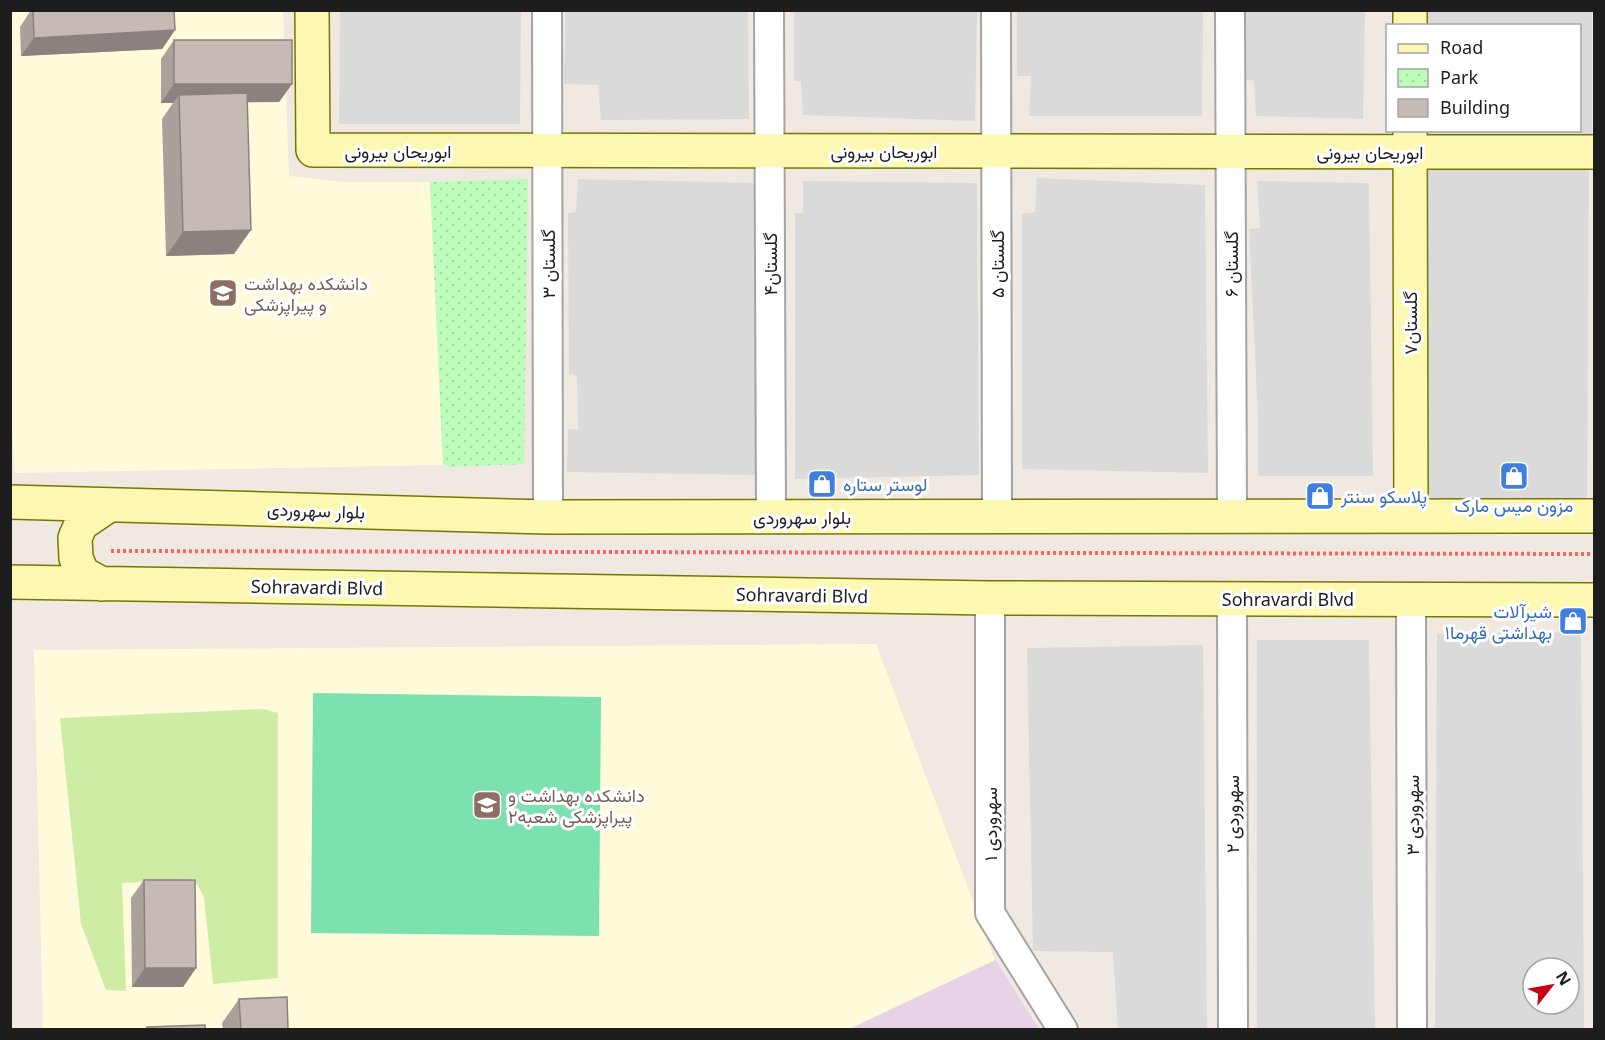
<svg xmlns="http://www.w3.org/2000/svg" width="1605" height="1040" viewBox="0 0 1605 1040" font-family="'Noto Sans',Vazirmatn,sans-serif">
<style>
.residential{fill:#dbdada;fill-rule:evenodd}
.industrial{fill:#e8d3e6}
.education{fill:#fffbda}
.grass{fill:#cfeca4}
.park{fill:url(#park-dots)}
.pitch{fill:#7be2af}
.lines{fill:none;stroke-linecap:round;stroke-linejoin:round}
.street-casing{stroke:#a4a4a4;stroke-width:32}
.secondary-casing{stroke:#770;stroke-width:36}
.path{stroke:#ff6263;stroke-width:4;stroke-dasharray:3 3;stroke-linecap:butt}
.street{stroke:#fff;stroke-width:28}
.secondary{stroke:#fcf8b2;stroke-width:33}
.wall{fill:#aaa09c}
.shaded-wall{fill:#8b827f}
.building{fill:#c6bab5;stroke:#8b827f;stroke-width:1.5}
.labels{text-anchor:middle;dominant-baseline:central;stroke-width:6;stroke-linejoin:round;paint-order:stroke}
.street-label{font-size:18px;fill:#1d1d1d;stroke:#fff}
.education-label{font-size:18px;fill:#785e54;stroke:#fff;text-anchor:start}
.shop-label{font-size:18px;fill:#366cbe;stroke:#fff;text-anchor:start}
</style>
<defs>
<pattern id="park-dots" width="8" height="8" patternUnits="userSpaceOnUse" patternTransform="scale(1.5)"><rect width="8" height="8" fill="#bdfcbb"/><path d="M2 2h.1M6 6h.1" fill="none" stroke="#a2d8a0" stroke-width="1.8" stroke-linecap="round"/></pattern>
</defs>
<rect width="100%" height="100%" fill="#efe9e2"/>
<!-- residential -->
<path class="residential" d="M 340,11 L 521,11 L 520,124 L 339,124 Z
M 565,11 L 748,11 L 749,119 L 601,120 L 598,85 L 564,84 Z
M 794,11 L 977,11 L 975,121 L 803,115 L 801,81 L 794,81 Z
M 1017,11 L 1203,11 L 1202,116 L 1029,116 L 1031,76 L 1017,76 Z
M 1246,11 L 1365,11 L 1363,119 L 1256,116 L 1254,81 L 1245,79 Z
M 1419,11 L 1592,11 L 1592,144 L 1417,143 L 1417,131 L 1580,130 L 1580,26 L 1419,25 Z
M 1421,161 L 1589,162 L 1587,502 L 1424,503 Z
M 1037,178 L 1205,185 L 1208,473 L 1022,469 L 1022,214 L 1035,212 Z
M 578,179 L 754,183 L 756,475 L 567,472 L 568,429 L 578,430 L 577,376 L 569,374 L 568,213 L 576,212 Z
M 803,181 L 977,183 L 979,475 L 795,479 L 795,213 L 803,213 Z
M 1257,181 L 1369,183 L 1373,476 L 1258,476 L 1258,418 L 1249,229 L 1260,228 Z
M 1581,632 L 1584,1029 L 1435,1029 L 1437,634 ZM 1533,968 L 1569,968 L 1569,1004 L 1533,1004 Z
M 1257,640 L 1369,640 L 1375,1029 L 1257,1029 Z
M 1203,645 L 1207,1029 L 1118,1029 L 1113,952 L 1033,951 L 1027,648 Z"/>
<!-- industrial -->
<path class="industrial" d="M 995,959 L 1039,1029 L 848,1030 L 995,960 Z"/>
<!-- education -->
<path class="education" d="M 10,11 L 283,11 L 289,176 L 344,182 L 430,182 L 443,465 L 15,473 L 10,404 Z
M 876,644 L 995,960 L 848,1029 L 43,1029 L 34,650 Z"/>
<!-- grass -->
<path class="grass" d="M 263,709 L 278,713 L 278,978 L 213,984 L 204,897 L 194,879 L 122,883 L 126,991 L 106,990 L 81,924 L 60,718 Z"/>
<!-- park -->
<path class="park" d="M 528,179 L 524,464 L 449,467 L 443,464 L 430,182 Z"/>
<!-- pitch -->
<path class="pitch" d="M 313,693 L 601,697 L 599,936 L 311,933 Z"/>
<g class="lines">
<!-- street casing -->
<g class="street-casing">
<path id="street" d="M 547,10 L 548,517
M 769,10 L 771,517
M 996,10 L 997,517
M 1230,10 L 1232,517
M 990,598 L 990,913 L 1063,1030
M 1232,599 L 1233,1030
M 1411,600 L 1412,1030"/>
</g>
<!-- secondary casing -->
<g class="secondary-casing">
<path id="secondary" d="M 312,10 L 313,150 L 1594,152
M 1410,10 L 1410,26
M 1410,131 L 1411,516
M 10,502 L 548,517 L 1594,516
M 10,582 L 990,598 L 1594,600
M 102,584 L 82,573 L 76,558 L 75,538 L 81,524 L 109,505"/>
</g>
<!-- path -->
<path class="path" d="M 111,551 L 1594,554"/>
<!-- street -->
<use href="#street" class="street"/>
<!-- secondary -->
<use href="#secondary" class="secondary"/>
</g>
<!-- wall -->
<path class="wall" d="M 31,10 L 174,10 L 175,30 L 162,49 L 21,56 L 20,27 Z
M 174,40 L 292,84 L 279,102 L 247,102 L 234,254 L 166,256 L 162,119 L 173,103 L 161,103 L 161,59 Z
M 144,880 L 196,968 L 183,987 L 132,987 L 131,898 Z
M 239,999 L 288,1029 L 223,1029 L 222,1023 Z"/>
<!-- shaded-wall -->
<path class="shaded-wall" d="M 175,30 L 162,49 L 21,56 L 34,38 Z
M 174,84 L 292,84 L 279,102 L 179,103 L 179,95 L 173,103 L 161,103 Z
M 251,230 L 234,254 L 166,256 L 183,232 Z
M 145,968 L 196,968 L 183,987 L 132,987 Z"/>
<!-- building -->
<path class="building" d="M 33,10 L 174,10 L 175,30 L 34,38 Z
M 174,40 L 292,40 L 292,84 L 174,84 Z
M 247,93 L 251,230 L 183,232 L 179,95 Z
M 144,880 L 195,880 L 196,968 L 145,968 Z
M 287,997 L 288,1029 L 241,1029 L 239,999 Z
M 205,1025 L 205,1029 L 147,1029 L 147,1027 Z"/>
<!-- icons -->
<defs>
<g id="university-square" transform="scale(1.5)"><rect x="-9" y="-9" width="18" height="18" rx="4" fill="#8d6e63" stroke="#fff"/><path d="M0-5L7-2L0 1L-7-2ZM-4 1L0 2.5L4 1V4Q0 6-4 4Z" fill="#fff"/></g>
<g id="shop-square" transform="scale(1.5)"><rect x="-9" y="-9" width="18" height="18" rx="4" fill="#3f7fe0" stroke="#fff"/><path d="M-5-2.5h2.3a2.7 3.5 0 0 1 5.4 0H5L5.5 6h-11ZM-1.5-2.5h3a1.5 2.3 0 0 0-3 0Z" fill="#fff"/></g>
</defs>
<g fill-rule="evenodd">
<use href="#university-square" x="223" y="293"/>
<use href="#shop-square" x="1514" y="476"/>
<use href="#shop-square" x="822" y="484"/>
<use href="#shop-square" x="1320" y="496"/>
<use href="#shop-square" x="1573" y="621"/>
<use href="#university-square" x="487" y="805"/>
</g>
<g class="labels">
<!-- street labels -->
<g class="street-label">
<text x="398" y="151">ابوریحان بیرونی</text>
<text x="884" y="151">ابوریحان بیرونی</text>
<text x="1370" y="152">ابوریحان بیرونی</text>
<text transform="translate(548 264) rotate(-90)">گلستان ۳</text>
<text transform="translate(770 264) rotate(-90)">گلستان۴</text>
<text transform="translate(997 264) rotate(-90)">گلستان ۵</text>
<text transform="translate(1231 264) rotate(-90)">گلستان ۶</text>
<text transform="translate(1410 323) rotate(-90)">گلستان۷</text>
<text transform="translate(316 510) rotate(2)">بلوار سهروردی</text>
<text x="802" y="517">بلوار سهروردی</text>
<text transform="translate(317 587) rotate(1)">Sohravardi Blvd</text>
<text transform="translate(802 595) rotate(1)">Sohravardi Blvd</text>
<text x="1288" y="599">Sohravardi Blvd</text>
<text transform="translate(1232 814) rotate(-90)">سهروردی ۲</text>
<text transform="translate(1412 815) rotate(-90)">سهروردی ۳</text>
<text transform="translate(990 824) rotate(-90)">سهروردی ۱</text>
</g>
<!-- education labels -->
<g class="education-label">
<text x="244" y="283">دانشکده بهداشت<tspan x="244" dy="21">و پیراپزشکی</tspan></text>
<text x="508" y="795">دانشکده بهداشت و<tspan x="508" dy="21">پیراپزشکى شعبه۲</tspan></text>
</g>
<!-- shop labels -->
<g class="shop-label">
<text x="843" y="484">لوستر ستاره</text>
<text x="1341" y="496">پلاسکو سنتر</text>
<text x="1514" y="505" text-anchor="middle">مزون میس مارک</text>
<text x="1552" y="611" text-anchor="end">شیرآلات<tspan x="1552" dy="21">بهداشتی قهرما۱</tspan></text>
</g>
</g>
<!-- border -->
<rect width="1605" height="1040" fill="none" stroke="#1d1d1d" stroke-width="24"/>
<!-- legend -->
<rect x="1386" y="24" width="195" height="108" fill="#ffffff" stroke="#a5a5a5" stroke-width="1.5"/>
<rect x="1398" y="44" width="30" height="9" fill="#fcf8b2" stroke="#a5a5a5" stroke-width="1.5"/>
<text x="1440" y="54" font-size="18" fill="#1d1d1d">Road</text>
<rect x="1398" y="69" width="30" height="18" fill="url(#park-dots)" stroke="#a5a5a5" stroke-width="1.5"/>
<text x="1440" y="84" font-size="18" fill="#1d1d1d">Park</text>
<rect x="1398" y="99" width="30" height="18" fill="#c6bab5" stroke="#a5a5a5" stroke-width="1.5"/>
<text x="1440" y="114" font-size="18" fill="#1d1d1d">Building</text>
<!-- north arrow -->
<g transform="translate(1551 986) rotate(59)"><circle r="28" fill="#ffffff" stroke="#a5a5a5" stroke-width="1.5"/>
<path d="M0-4.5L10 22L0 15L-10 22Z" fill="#c90016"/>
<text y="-9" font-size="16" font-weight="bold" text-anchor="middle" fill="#1d1d1d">N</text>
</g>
</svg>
